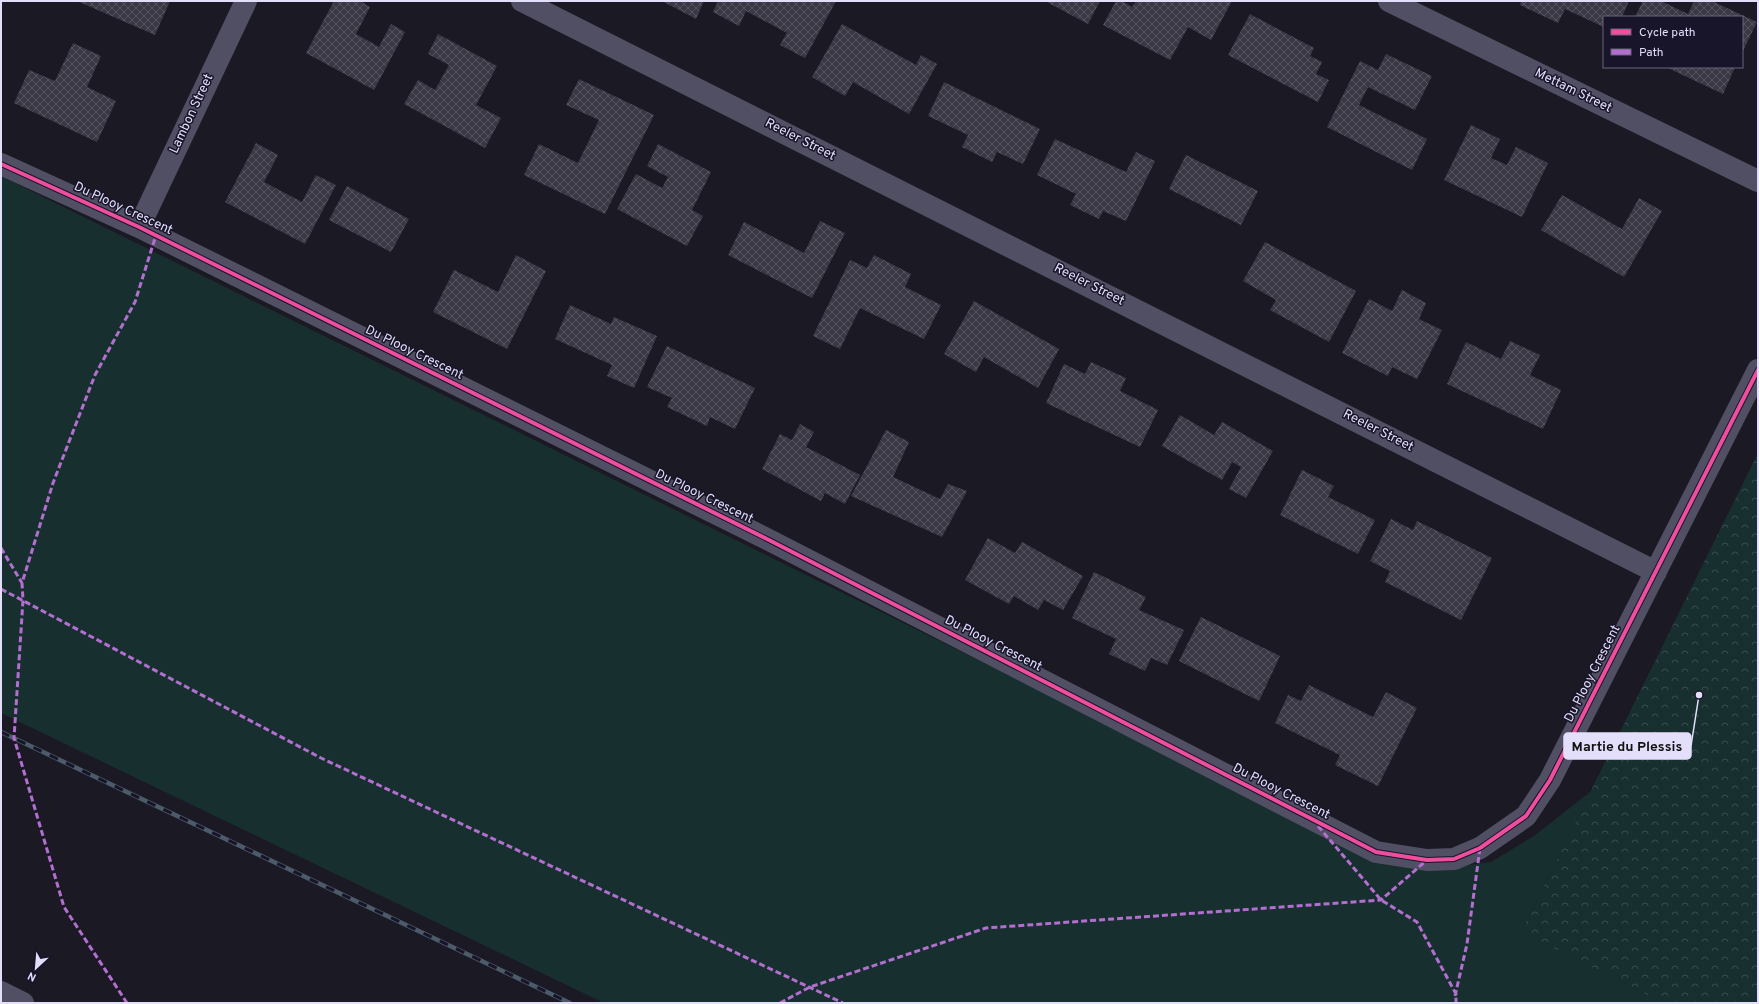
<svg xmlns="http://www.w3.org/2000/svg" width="1759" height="1004" viewBox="0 0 1759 1004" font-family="Overpass,sans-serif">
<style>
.grass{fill:#182f30}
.park{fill:url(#park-crowns)}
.building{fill:url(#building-cross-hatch)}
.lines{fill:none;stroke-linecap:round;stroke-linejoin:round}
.street{stroke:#514f63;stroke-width:22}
.rail-casing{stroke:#4b5b6a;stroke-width:4.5}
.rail{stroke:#181429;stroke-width:3;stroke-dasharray:9;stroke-linecap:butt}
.quiet{stroke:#b36fd0;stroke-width:3;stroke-dasharray:6 3;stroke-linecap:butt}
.cycleway-casing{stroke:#181429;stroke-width:6}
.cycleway{stroke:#ef4d9e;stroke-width:4}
.labels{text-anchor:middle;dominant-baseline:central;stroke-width:3;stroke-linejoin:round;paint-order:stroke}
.street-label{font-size:13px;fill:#e3dffb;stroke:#181429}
.leader{fill:none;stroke:#e3dffb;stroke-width:1.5}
.callout-dot{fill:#e3dffb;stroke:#181429;stroke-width:1.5}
.callout{fill:#e3dffb;stroke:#e3dffb;stroke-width:1.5}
.callout-label{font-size:14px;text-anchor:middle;font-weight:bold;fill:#111}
</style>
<defs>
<pattern id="park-crowns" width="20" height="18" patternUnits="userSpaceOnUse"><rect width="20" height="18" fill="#182f30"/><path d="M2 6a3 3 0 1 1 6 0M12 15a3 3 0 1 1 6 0" fill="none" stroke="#394d4f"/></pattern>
<pattern id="building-cross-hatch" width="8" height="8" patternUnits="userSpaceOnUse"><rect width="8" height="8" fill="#3a3845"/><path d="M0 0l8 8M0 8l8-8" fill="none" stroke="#565461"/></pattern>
</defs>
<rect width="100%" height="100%" fill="#1b1924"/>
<!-- grass -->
<path class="grass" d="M 1,176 L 1376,857 L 1440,869 L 1491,862 L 1534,836 L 1591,791 L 1521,932 L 1664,1003 L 604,1003 L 1,713 Z"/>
<!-- park -->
<path class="park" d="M 1758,453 L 1758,1003 L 1664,1003 L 1521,932 Z"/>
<!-- building -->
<path class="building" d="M 77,1 L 170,1 L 155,35 Z
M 334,1 L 360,1 L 370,7 L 356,34 L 379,47 L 391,24 L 405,32 L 374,90 L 306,53 Z
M 662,1 L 704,1 L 696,19 Z
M 718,1 L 836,1 L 805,58 L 780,45 L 787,33 L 746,11 L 739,26 L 713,12 Z
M 1045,1 L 1100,1 L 1088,24 Z
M 1116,1 L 1122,1 L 1132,7 L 1136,1 L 1232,1 L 1211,40 L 1188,27 L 1170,60 L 1103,25 Z
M 1521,1 L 1629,1 L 1622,17 L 1604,17 L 1604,27 L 1565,9 L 1558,23 L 1520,5 Z
M 1643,1 L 1661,1 L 1688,14 L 1694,1 L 1712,1 L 1757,22 L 1742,53 L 1742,17 L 1635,17 Z
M 1250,14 L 1314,48 L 1310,56 L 1322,62 L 1316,74 L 1329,80 L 1318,102 L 1228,55 Z
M 842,24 L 916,65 L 921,55 L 937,64 L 909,114 L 853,82 L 845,96 L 812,77 Z
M 438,34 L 497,66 L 476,105 L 501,118 L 485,148 L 404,104 L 418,80 L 435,90 L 449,65 L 428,54 Z
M 73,43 L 101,56 L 87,87 L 116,101 L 97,142 L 14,103 L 29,70 L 55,81 Z
M 1386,54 L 1432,76 L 1415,110 L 1368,87 L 1359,105 L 1427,139 L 1412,170 L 1327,127 L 1360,61 L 1378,70 Z
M 1666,67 L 1735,67 L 1723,94 Z
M 579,79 L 654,115 L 605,214 L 524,175 L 539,144 L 578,163 L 599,120 L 566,105 Z
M 944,82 L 1040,129 L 1023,164 L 997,152 L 992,162 L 962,147 L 968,135 L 928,116 Z
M 1471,125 L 1500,139 L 1491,158 L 1507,165 L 1516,147 L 1548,163 L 1522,217 L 1444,180 Z
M 1055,139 L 1126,172 L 1136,152 L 1155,161 L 1126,221 L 1103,211 L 1099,219 L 1070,205 L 1076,194 L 1037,175 Z
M 256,143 L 278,155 L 264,182 L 302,202 L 316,175 L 336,185 L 305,244 L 225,202 Z
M 658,144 L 711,172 L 692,210 L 703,216 L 687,246 L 617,209 L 636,174 L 662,188 L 668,177 L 647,166 Z
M 1186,155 L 1258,191 L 1241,225 L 1169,189 Z
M 347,186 L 409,219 L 391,252 L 329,220 Z
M 1562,195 L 1622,229 L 1639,198 L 1662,211 L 1624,277 L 1541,230 Z
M 820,221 L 845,233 L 812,298 L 728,255 L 744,222 L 804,253 Z
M 1265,242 L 1356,291 L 1329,342 L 1270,310 L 1276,300 L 1243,281 Z
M 516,255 L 546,271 L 507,349 L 433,312 L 454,270 L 498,292 Z
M 874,255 L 911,274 L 905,287 L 941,305 L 924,339 L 860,308 L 840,349 L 813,336 L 850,260 L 867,268 Z
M 1402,290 L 1426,303 L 1419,319 L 1442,330 L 1417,379 L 1392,367 L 1388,376 L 1342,353 L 1369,299 L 1392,311 Z
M 974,301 L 1059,349 L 1038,388 L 984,357 L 976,372 L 944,354 Z
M 570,305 L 611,324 L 614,317 L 657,336 L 634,388 L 607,376 L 612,365 L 555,339 Z
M 1510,341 L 1540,355 L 1530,375 L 1561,390 L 1543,429 L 1447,384 L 1466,342 L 1501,359 Z
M 667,346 L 755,388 L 735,429 L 710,417 L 707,426 L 667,407 L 672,398 L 647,387 Z
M 1091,362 L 1126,378 L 1120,391 L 1158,410 L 1140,447 L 1046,403 L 1064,364 L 1085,374 Z
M 1180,415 L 1214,435 L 1222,422 L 1273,451 L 1246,498 L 1229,489 L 1241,467 L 1232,462 L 1222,480 L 1162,446 Z
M 800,424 L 814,432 L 806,447 L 860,475 L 845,504 L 825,493 L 821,501 L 762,469 L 780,434 L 792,440 Z
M 886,430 L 909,442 L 893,477 L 940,499 L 948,484 L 967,491 L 942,537 L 851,496 Z
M 1302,470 L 1334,486 L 1328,497 L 1375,520 L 1358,554 L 1280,515 Z
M 1391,519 L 1413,530 L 1417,521 L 1492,558 L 1461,620 L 1385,582 L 1390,571 L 1370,561 Z
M 988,538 L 1015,553 L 1022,542 L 1083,576 L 1063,610 L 1044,600 L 1038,610 L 1014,596 L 1009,604 L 965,580 Z
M 1094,572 L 1146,597 L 1139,610 L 1184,630 L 1167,665 L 1151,658 L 1145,671 L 1109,654 L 1116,639 L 1072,618 Z
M 1201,617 L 1280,656 L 1259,701 L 1179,661 Z
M 1309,685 L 1373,717 L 1386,692 L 1417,708 L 1378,786 L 1335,765 L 1340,755 L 1275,723 L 1288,695 L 1301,701 Z"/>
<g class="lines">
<!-- street -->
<path class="street" d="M 522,1 L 1656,572
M 1389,1 L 1758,181
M 1,164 L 139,227 L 767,539 L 1376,852 L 1427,860 L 1454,859 L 1480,848 L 1526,816 L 1550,780 L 1758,370
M 139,227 L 246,1
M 1,992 L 23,1003"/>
<!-- rail casing -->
<g class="rail-casing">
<path id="rail" d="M 1,732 L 570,1003"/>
</g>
<!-- rail -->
<use href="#rail" class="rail"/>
<!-- quiet -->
<path class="quiet" d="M 1,548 L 22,583
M 1,589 L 321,758 L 843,1003
M 1318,826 L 1381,900 L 1417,922 L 1456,994 L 1456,1003
M 1455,996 L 1467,944 L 1480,848
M 127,1003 L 64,907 L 14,738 L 23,600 L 22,583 L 53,483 L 95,375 L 135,302 L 156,235
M 780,1003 L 810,987 L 986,928 L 1381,900 L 1427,860"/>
<!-- cycleway casing -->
<g class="cycleway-casing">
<path id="cycleway" d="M 1,164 L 139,227 L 767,539 L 1376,852 L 1427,860 L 1454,859 L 1480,848 L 1526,816 L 1550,780 L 1758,370"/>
</g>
<!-- cycleway -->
<use href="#cycleway" class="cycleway"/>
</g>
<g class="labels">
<!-- street labels -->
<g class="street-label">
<text transform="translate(1573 91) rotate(26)">Mettam Street</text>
<text transform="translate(192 114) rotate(-65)">Lambon Street</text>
<text transform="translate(800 140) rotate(27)">Reeler Street</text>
<text transform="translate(123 209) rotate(25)">Du Plooy Crescent</text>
<text transform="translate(1089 285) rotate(27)">Reeler Street</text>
<text transform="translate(414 353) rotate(26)">Du Plooy Crescent</text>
<text transform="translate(1378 431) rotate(27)">Reeler Street</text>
<text transform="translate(704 497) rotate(26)">Du Plooy Crescent</text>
<text transform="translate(993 644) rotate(27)">Du Plooy Crescent</text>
<text transform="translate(1593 674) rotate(-63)">Du Plooy Crescent</text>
<text transform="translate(1281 792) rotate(27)">Du Plooy Crescent</text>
</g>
</g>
<!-- callouts -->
<path class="leader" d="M1699 695L1691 746"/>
<circle class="callout-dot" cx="1699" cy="695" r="4"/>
<rect class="callout" x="1564" y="733" width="127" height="26" rx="4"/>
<g class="callout-label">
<text x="1627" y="751">Martie du Plessis</text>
</g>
<!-- border -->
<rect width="1759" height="1004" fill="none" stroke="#e3dffb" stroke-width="4"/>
<!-- legend -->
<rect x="1603" y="16" width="140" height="52" fill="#181429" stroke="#69657d"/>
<rect x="1611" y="29" width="20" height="6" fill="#ef4d9e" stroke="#69657d"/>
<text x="1639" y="36" font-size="12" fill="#e3dffb">Cycle path</text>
<rect x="1611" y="49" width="20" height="6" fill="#b36fd0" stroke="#69657d"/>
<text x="1639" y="56" font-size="12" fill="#e3dffb">Path</text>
<!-- north arrow -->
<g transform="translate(36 968) rotate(206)" stroke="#181429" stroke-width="3" paint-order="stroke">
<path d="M0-3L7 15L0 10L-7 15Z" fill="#e3dffb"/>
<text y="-6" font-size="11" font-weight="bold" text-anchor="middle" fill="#e3dffb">N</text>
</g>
</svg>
